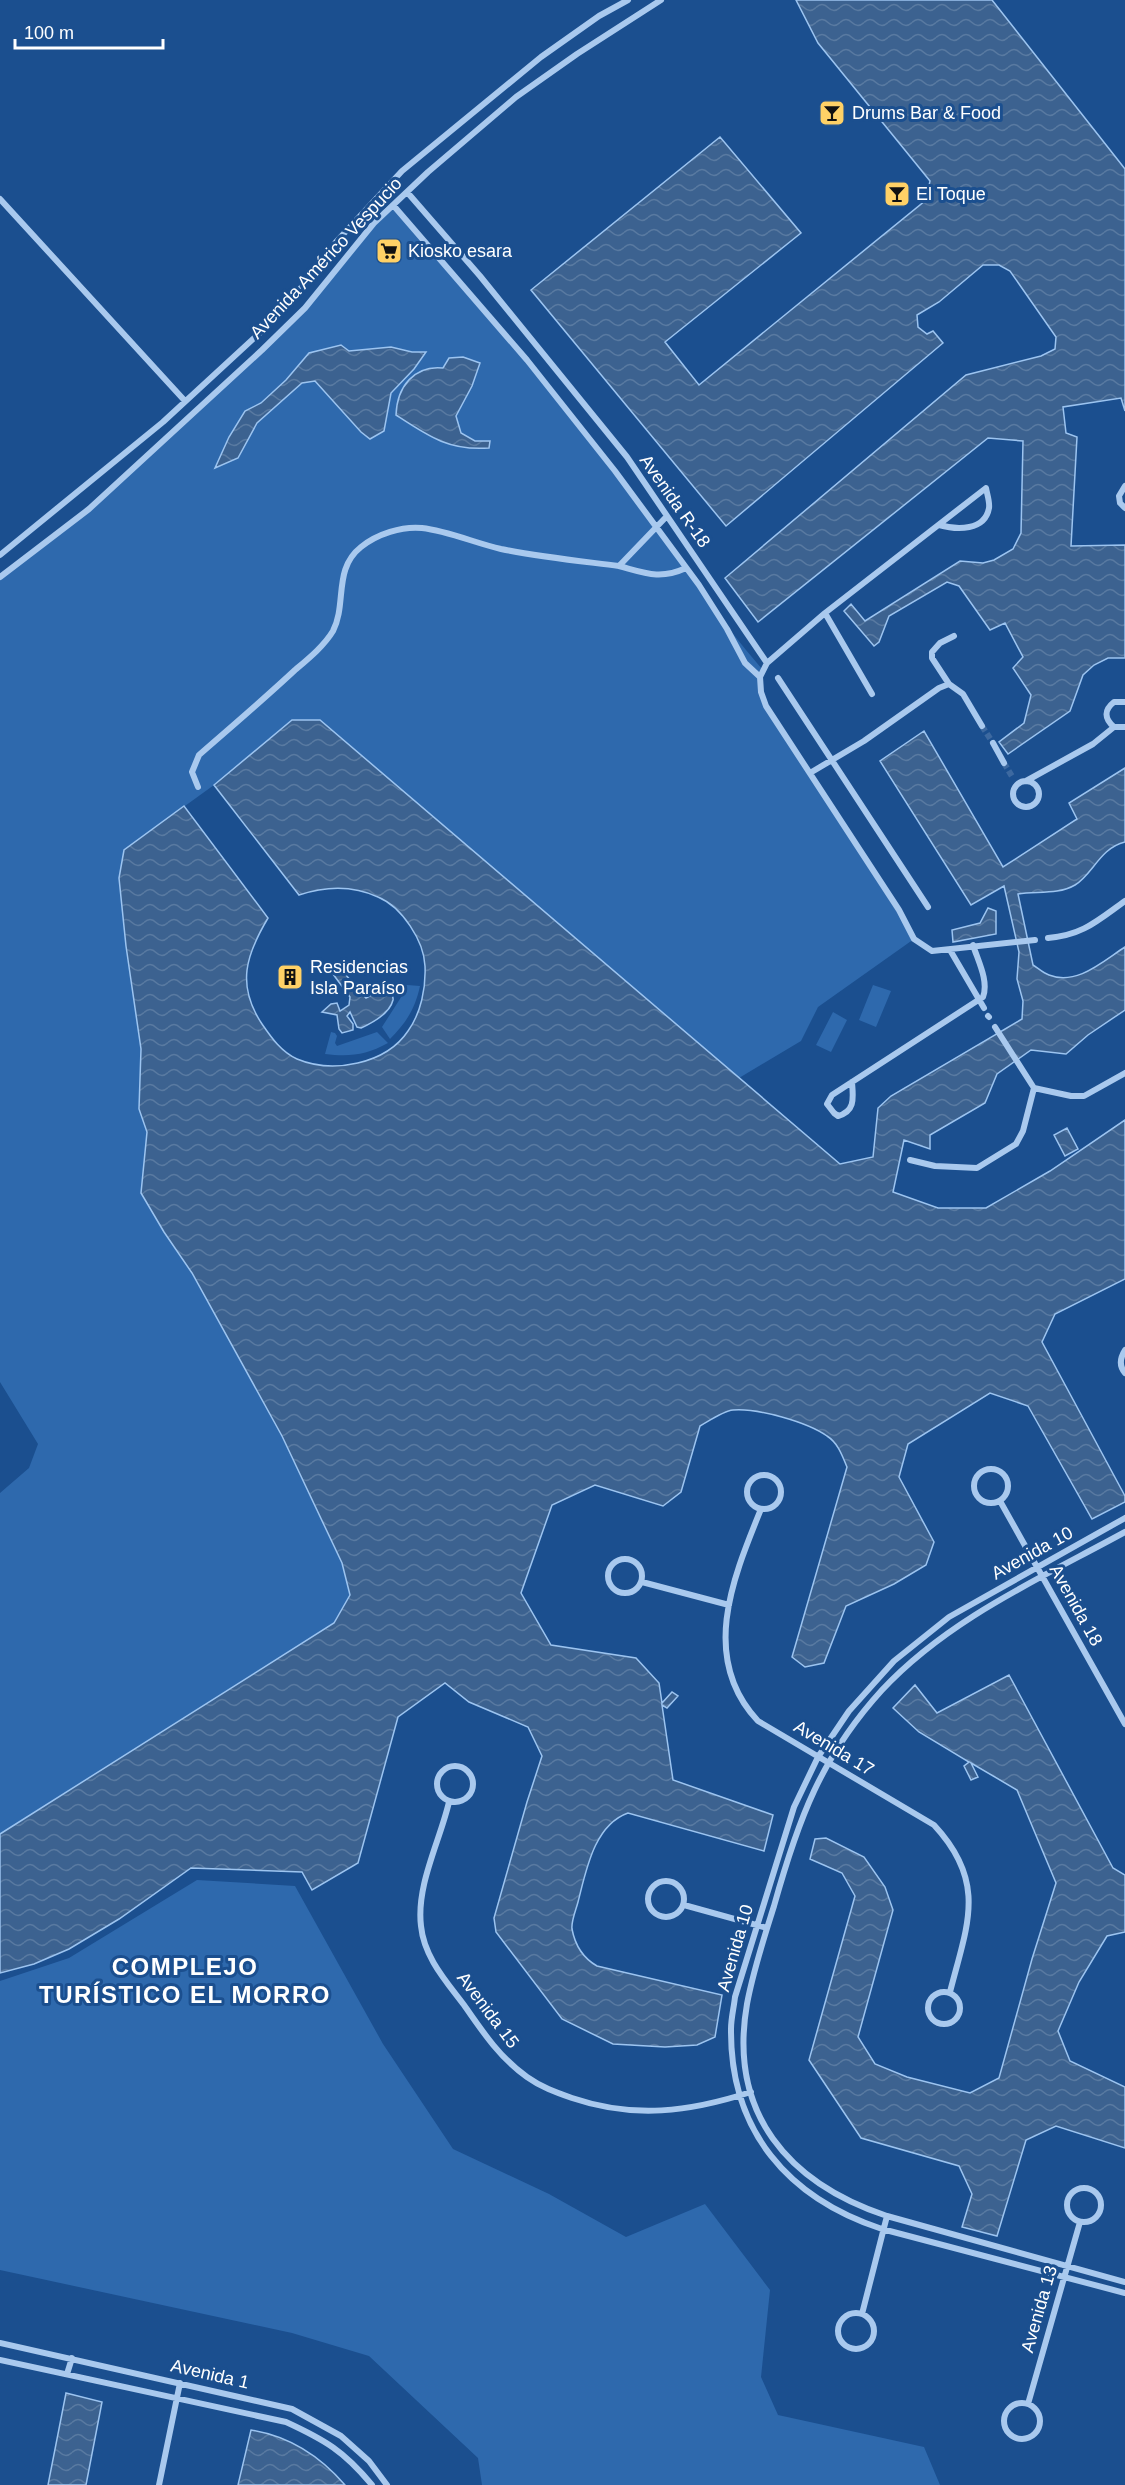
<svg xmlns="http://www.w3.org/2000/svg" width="1125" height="2485" viewBox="0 0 1125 2485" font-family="Arial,sans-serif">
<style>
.grass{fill:#2e69ad}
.water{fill:url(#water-waves);stroke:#9cc4f0;stroke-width:1.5}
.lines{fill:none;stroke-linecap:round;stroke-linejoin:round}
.minor-tunnel{stroke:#3d69a0;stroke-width:6;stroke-dasharray:6 3;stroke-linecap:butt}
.minor{stroke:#a9c9ee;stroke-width:6}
.labels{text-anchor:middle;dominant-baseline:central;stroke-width:6;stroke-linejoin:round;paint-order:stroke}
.poi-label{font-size:18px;fill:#fff;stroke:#1b4f8f;text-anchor:start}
.street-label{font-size:18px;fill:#fff;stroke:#1b4f8f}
.district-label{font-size:24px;font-weight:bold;letter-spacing:1.5px;fill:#fff;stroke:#1b4f8f}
</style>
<defs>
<pattern id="water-waves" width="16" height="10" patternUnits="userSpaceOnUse" patternTransform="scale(1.5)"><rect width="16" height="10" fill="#3c6290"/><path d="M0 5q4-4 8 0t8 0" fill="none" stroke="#597aa1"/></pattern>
</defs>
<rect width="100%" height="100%" fill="#1b4f8f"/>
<!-- grass -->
<path class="grass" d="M 393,205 C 468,293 547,379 616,471 C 665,537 708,607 762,669 L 760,677 L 766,706 L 914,939 L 818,1007 L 801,1041 L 739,1078 L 320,720 L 292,720 L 214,785 L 124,850 L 126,946 L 141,1049 L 139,1109 L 147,1132 L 141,1193 L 164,1232 L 192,1273 L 282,1436 L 342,1564 L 350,1595 L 334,1623 L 0,1834 L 0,1493 L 29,1468 L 38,1444 L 0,1382 L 0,577 L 89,509 L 305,308 Z
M 395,984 L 420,986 C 415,1009 406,1023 390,1039 L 382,1027 L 405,991 Z
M 873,985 L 891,991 L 876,1027 L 859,1020 Z
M 833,1012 L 847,1020 L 831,1052 L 816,1045 Z
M 331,1032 L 335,1033 L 337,1036 L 335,1043 L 337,1046 L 377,1032 L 388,1043 C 366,1055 350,1057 325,1054 Z
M 197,1880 L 295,1886 L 383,2044 L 453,2149 L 549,2194 L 626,2237 L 705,2204 L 770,2290 L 761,2377 L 778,2415 L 924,2447 L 940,2485 L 482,2485 L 478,2458 L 369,2356 L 292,2333 L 0,2270 L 0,1981 L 69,1958 Z"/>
<!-- water -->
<path class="water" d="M 796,0 L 992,0 L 1125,169 L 1125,411 L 1121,398 L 1063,407 L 1066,433 L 1077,437 L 1071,546 L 1125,545 L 1125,658 L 1108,658 L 1094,665 L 1083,675 L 1070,711 L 1008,754 L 999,742 L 1024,723 L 1031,695 L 1013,668 L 1023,657 L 1005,623 L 990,630 L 959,586 L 947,582 L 889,616 L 879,642 L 874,646 L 844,611 L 851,604 L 865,621 L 960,561 L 983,563 L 994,560 L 1013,549 L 1021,533 L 1023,441 L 988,438 L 758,622 L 725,578 L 966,375 L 1041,356 L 1055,349 L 1056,337 L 1010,271 L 999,265 L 983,265 L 939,302 L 917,315 L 918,327 L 927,334 L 933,331 L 943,343 L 726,526 L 531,290 L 720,137 L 801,233 L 665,342 L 699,385 L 926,200 L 930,181 L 818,43 Z
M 341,345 L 349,351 L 391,347 L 412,352 L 426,352 L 414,369 L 391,393 L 384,431 L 370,439 L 361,432 L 315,381 L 302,383 L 257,423 L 238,458 L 215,468 L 229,437 L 245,411 L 261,403 L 286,380 L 309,353 Z
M 463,357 L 480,363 L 472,386 L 456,416 L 461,433 L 475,441 L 490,441 L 489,448 C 449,451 428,436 396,415 C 397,387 414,365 443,368 L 449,358 Z
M 292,720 L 320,720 L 840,1164 L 873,1157 L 878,1108 L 891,1096 L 1022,1019 L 1023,1001 L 1017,979 L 1019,952 L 1004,886 L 971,905 L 880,761 L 924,731 L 1003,867 L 1077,819 L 1069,803 L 1125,768 L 1125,842 C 1100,848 1093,874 1075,885 C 1058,895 1037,891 1018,894 L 1033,965 C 1038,968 1043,973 1049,975 C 1077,986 1103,961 1125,947 L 1125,1010 L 1088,1035 L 1066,1054 L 1031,1050 L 997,1074 L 985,1103 L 930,1135 L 930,1149 L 904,1140 L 893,1192 L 938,1208 L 986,1208 L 1050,1171 L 1125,1120 L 1125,1279 L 1055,1314 L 1042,1342 L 1125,1496 L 1125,1502 L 1092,1519 L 1028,1406 L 990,1393 L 908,1444 L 899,1477 L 934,1542 L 926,1565 L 894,1584 L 846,1606 L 824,1663 L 805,1667 L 792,1657 L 847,1467 C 842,1455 838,1443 827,1436 C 807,1422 758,1408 733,1410 C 723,1411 709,1421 700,1426 L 681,1492 L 663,1506 L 595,1485 L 552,1505 L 521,1593 L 551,1645 L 636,1658 L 659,1683 L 662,1703 L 672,1692 L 678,1696 L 667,1708 L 662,1705 L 673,1780 L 773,1815 L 764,1851 L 628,1813 C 594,1825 586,1871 578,1902 C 576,1910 571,1921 572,1929 C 575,1945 583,1958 597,1966 L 722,1995 L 715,2037 L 697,2045 L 665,2047 L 613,2044 L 562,2019 L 496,1932 L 494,1918 L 527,1802 L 542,1756 L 528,1727 L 469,1702 L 445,1683 L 398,1717 L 358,1863 L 312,1890 L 302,1872 L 191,1868 L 119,1919 L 69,1949 L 34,1964 L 0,1973 L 0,1834 L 334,1623 L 350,1595 L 342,1563 L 282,1436 L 192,1273 L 164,1232 L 141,1193 L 147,1132 L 139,1109 L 141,1049 L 126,946 L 119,878 L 124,850 L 184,806 L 268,918 C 246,955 236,985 262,1024 C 271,1037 281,1052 297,1059 C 333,1074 386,1064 408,1031 C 421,1013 426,988 425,966 C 424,941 402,907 378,897 C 352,885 326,886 299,895 L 214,785 Z
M 988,908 L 996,911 L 996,934 L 953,942 L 952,930 L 980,923 Z
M 338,962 L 345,974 L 366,998 C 374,995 379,989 387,987 C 389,991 394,995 393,1000 C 390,1013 372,1023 361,1028 L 357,1027 L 350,1012 L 347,1016 L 353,1024 L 353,1030 L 342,1033 L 339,1029 L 337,1015 L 322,1012 L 331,1004 L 337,1003 L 340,1011 L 349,1005 L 350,997 L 330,970 Z
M 1067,1128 L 1078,1149 L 1065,1156 L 1054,1135 Z
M 1009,1675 L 1113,1868 L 1125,1875 L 1125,1932 L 1107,1936 L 1079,1982 L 1058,2031 L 1070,2061 L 1125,2087 L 1125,2148 L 1056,2126 L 1026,2140 L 997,2236 L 962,2227 L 972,2194 L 959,2166 L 861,2138 L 809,2060 L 855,1896 L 842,1873 L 810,1859 L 815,1839 L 826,1838 L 864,1857 L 885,1887 L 893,1910 L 858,2037 L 875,2064 L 907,2077 L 970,2093 L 999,2078 L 1032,1959 L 1056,1883 L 1017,1790 L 971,1763 L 978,1777 L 971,1780 L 964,1766 L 969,1762 L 919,1732 L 893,1708 L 915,1685 L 937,1713 Z
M 66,2393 L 102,2402 L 86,2485 L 48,2485 Z
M 251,2430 C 289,2436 320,2456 345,2485 L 238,2485 Z"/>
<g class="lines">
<!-- minor-tunnel -->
<path class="minor-tunnel" d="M 982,726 L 993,743
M 1004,763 L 1013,778"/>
<!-- minor -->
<path class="minor" d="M 407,192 L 480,276 L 627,457 L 767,663
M 0,199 L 185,401
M 393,205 L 527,360 L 615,471 L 699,585 L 727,629 L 745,663 L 760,677
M 1125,486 L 1119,496 L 1120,503 L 1125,508
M 939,525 C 957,530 985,531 989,508 C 990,502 987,494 986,488 L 825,613 L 767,663 L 760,677 L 761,692 L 766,706 L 899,910 L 914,939 L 932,951 L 1035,940
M 0,555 L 163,422 L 266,327 L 316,271 L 336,242 L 402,171 L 541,57 L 599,16 L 628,0
M 619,566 C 645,573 660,580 686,568
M 0,577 L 89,509 L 262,350 L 305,308 L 374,223 L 428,172 L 516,97 L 577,54 L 661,0
M 825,613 L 872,694
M 778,678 L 928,907
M 949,684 L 932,658 L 932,652 L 940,643 L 954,636
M 1125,702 L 1114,702 C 1104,710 1104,718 1114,727 L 1125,727
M 993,743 L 1004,763
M 810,773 L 864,741 L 939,688 L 949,684 L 963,694 L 982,726
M 1026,781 L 1093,744 L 1114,727
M1013 794a13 13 0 1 1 26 0a13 13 0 1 1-26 0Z
M 198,787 L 192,772 L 199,755 C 231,727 264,699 295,670 C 308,659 324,646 333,631 C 347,604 333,569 361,547 C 377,534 402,526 422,528 C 448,531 475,543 501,549 C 540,557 580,561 619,566 L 667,516
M 1048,938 C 1083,935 1097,921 1125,901
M 950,950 L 984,1008
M 988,1016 L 989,1017
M 995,1027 L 1034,1088 L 1071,1096 L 1084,1096 L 1125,1073
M 852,1082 C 853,1097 856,1111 838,1116 L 834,1113 L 827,1104 L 832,1095 L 983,997 C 989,981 978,961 973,945
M 910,1160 L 935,1166 L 977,1168 L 1016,1144 L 1023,1131 L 1034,1088
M 1125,1350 C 1120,1358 1119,1366 1125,1373
M974 1486a17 17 0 1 1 34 0a17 17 0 1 1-34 0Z
M747 1492a17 17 0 1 1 34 0a17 17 0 1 1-34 0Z
M 1000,1501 L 1125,1724
M 761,1509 C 733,1578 699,1658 758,1721 L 934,1825 C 988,1883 967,1925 950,1992
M 1125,1518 L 949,1617 L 894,1661 L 849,1711 L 818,1757 L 794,1807 L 735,1997 C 734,2007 731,2018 731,2029 C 730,2131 788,2198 882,2229 L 1125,2293
M 1125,1532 C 1041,1578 948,1619 882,1690 C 821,1757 798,1820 774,1906 C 764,1938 753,1971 747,2004 C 728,2113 788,2183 887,2216 L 1125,2282
M608 1576a17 17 0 1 1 34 0a17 17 0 1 1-34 0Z
M 642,1582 L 729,1605
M437 1784a18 18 0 1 1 36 0a18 18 0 1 1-36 0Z
M 449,1802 C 440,1841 416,1885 421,1926 C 424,1957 446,1981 464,2005 C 482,2031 500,2058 527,2077 C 541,2087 555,2092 572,2098 C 634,2119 689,2112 751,2092
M648 1899a18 18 0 1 1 36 0a18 18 0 1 1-36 0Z
M 684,1905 L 767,1928
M928 2008a16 16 0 1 1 32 0a16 16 0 1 1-32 0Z
M1067 2205a17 17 0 1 1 34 0a17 17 0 1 1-34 0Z
M838 2331a18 18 0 1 1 36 0a18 18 0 1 1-36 0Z
M 862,2314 L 887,2216
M 0,2343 L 292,2409 L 341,2436 L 369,2461 L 387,2485
M 0,2360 L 286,2422 C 325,2440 344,2451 372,2485
M 67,2374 L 72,2358
M1004 2421a18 18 0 1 1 36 0a18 18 0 1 1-36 0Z
M 1028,2404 L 1080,2222
M 159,2485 L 180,2383"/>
</g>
<!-- icons -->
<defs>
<g id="bar-square" transform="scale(1.35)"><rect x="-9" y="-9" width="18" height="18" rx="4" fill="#ffd166" stroke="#1b4f8f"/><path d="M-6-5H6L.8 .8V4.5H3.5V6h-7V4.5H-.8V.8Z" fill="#111"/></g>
<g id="supermarket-square" transform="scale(1.35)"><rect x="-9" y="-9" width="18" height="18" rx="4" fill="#ffd166" stroke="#1b4f8f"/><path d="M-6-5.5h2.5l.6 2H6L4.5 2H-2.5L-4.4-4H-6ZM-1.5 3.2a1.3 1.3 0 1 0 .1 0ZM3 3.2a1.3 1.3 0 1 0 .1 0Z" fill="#111"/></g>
<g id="building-square" transform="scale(1.35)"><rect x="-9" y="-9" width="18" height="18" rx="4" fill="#ffd166" stroke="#1b4f8f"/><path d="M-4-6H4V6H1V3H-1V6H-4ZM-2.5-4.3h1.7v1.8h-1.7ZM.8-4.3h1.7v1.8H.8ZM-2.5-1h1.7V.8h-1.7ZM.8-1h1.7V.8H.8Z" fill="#111"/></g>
</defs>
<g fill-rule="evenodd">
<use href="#bar-square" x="832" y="113"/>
<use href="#bar-square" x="897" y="194"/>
<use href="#supermarket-square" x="389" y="251"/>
<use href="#building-square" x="290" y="977"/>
</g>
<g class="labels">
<!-- poi labels -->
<g class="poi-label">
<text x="852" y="113">Drums Bar &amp; Food</text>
<text x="916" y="194">El Toque</text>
<text x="408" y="251">Kiosko esara</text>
<text x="310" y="967">Residencias<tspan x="310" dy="21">Isla Paraíso</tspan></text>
</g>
<!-- street labels -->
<g class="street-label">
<text transform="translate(326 258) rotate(-47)">Avenida Américo Vespucio</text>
<text transform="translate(675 501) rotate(55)">Avenida R-18</text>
<text transform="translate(1032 1553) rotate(-29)">Avenida 10</text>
<text transform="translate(1076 1605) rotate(61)">Avenida 18</text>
<text transform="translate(834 1748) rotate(31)">Avenida 17</text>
<text transform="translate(735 1948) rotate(-74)">Avenida 10</text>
<text transform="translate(488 2010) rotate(53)">Avenida 15</text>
<text transform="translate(1039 2309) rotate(-74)">Avenida 13</text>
<text transform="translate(210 2374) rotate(13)">Avenida 1</text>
</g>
<!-- district labels -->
<g class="district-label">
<text x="185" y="1966">COMPLEJO<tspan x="185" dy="28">TURÍSTICO EL MORRO</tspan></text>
</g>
</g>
<!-- scale -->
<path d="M15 39v9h148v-9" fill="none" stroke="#ffffff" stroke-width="3"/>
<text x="24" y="39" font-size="18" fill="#ffffff" stroke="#1b4f8f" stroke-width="4.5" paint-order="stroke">100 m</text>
</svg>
